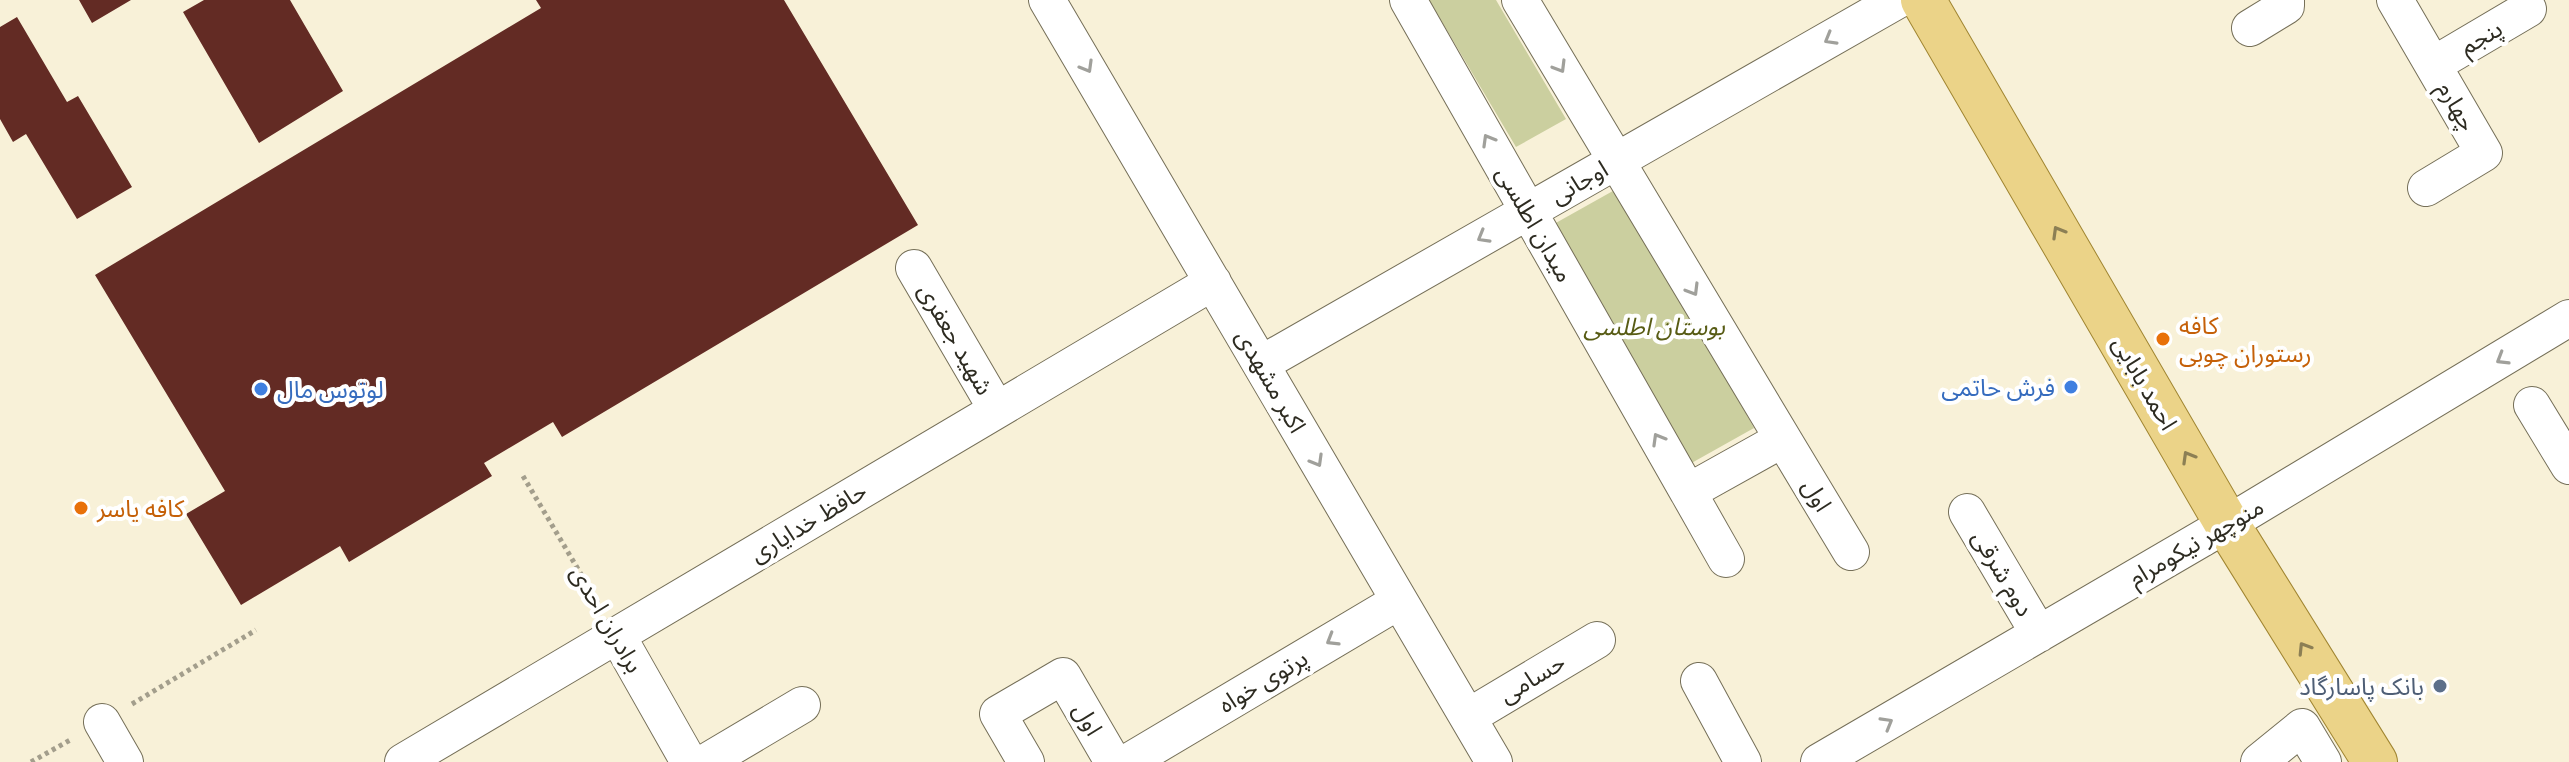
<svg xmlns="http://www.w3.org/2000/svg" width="2569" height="762" viewBox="0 0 2569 762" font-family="'Zilla Slab','Noto Sans Arabic',serif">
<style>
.green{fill:#cbcf9f}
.building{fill:#632b24}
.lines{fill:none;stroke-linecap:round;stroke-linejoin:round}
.minor-casing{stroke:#756f58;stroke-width:38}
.major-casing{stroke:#a08531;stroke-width:46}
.path{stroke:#a39e8c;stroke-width:5;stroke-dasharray:4 4;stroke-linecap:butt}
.minor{stroke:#fff;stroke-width:36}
.major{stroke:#ebd388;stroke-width:44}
.oneway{stroke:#a0a09b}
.oneway2{stroke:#8c7f54}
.food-dot{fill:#e8710a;stroke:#fff;stroke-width:3}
.shop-dot{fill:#3f7fe0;stroke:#fff;stroke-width:3}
.service-dot{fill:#5c6f8a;stroke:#fff;stroke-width:3}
.labels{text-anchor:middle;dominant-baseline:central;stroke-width:8;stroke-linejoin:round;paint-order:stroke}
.street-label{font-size:24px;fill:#2d2b21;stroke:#fff}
.food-label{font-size:24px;fill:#c56008;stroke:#fff;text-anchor:start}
.park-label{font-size:24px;font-style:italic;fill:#585c15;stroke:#fff}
.shop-label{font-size:24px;fill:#366cbe;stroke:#fff;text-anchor:end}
.service-label{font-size:24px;fill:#4e5e75;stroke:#fff;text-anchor:end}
</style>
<rect width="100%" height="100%" fill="#f8f1d8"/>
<!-- green -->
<path class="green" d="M 1429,0 L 1496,0 L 1566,119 L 1516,147 Z
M 1620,187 L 1754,428 L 1688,465 L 1554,224 Z"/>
<!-- building -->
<path class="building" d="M 79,0 L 131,0 L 92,23 Z
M 204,0 L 290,0 L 343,91 L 259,143 L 183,12 Z
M 536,0 L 784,0 L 918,225 L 562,437 L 553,422 L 484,463 L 492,476 L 349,562 L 340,546 L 241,605 L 186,514 L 225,491 L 95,275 L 541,8 Z
M 17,17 L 67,102 L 78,96 L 132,187 L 77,219 L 26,134 L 13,142 L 0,119 L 0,27 Z"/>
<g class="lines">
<!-- minor casing -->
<g class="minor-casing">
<path id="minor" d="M 1047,0 L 1494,762
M 1408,0 L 1688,492 L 1783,439 L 1520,0
M 2395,0 L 2484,153 L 2426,188
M 2250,28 L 2286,6 L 2286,0
M 2433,65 L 2528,9
M 914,268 L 997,410
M 1261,364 L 1898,0
M 2532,405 L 2569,466
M 1783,439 L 1851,552
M 1688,492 L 1726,559
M 1967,512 L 2039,634
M 617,635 L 689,762
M 1699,681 L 1743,762
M 1468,717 L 1597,640
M 102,722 L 125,762
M 403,762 L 1213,282
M 706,762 L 802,705
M 1026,762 L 998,714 L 1063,676 L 1113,762
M 1128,762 L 1399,601
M 1819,762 L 2227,524 L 2569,318
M 2259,762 L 2302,727 L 2323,762"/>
</g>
<!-- major casing -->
<g class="major-casing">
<path id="major" d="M 1923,0 L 2227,524 L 2375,762"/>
</g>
<!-- path -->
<path class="path" d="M 523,476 L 598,603
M 132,704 L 256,630
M 31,762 L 72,739"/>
<!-- minor -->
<use href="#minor" class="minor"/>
<!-- major -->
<use href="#major" class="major"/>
</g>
<!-- one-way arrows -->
<defs><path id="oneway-chevron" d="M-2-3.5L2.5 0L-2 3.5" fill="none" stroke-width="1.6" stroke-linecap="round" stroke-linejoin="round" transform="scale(2)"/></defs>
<g class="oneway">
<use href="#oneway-chevron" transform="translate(1830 39) rotate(150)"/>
<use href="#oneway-chevron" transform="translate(1087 67) rotate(60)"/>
<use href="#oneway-chevron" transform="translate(1560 67) rotate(59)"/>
<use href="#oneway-chevron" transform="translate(1488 140) rotate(-120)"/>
<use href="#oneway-chevron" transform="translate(1483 237) rotate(150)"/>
<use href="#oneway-chevron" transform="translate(1693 290) rotate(59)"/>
<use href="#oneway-chevron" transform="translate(2502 359) rotate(149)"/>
<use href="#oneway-chevron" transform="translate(1658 439) rotate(-120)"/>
<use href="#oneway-chevron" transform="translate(1317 461) rotate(60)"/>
<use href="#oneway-chevron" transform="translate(1332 640) rotate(149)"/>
<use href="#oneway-chevron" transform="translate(1887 723) rotate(-30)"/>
</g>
<g class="oneway2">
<use href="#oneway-chevron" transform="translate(2058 232) rotate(-120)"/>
<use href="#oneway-chevron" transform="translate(2188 457) rotate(-120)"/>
<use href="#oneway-chevron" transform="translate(2304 648) rotate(-122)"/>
</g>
<!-- markers -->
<g class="food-dot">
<circle cx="2163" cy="339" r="8"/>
<circle cx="81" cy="508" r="8"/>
</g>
<g class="shop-dot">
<circle cx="2071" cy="387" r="8"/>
<circle cx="261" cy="389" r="8"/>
</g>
<circle class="service-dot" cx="2440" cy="686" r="8"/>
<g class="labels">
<!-- street labels -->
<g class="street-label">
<text transform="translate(2481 37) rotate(-30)">پنجم</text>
<text transform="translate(2457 106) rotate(60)">چهارم</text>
<text transform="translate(1579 182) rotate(-30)">اوجانی</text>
<text transform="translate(1535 224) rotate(60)">میدان اطلسی</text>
<text transform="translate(956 339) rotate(60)">شهید جعفری</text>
<text transform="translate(1271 381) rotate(60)">اکبر مشهدی</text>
<text transform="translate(2145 383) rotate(60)">احمد بابایی</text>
<text transform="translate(1817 495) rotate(59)">اول</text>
<text transform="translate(808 522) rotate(-31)">حافظ خدایاری</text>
<text transform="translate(2196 542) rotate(-30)">منوچهر نیکومرام</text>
<text transform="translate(2003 573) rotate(59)">دوم شرقی</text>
<text transform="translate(607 619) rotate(60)">برادران احدی</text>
<text transform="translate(1532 678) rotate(-31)">حسامی</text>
<text transform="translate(1263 681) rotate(-31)">پرتوی خواه</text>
<text transform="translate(1088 719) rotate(60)">اول</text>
</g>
<!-- food labels -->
<g class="food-label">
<text x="2179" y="325">کافه<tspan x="2179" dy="28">رستوران چوبی</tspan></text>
<text x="97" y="508">کافه یاسر</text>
</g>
<!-- park labels -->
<g class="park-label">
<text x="1654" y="326">بوستان اطلسی</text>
</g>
<!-- shop labels -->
<g class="shop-label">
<text x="2055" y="387">فرش حاتمی</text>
<text x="277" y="389" text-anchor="start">لوتوس مال</text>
</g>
<!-- service labels -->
<g class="service-label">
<text x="2424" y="686">بانک پاسارگاد</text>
</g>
</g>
</svg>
